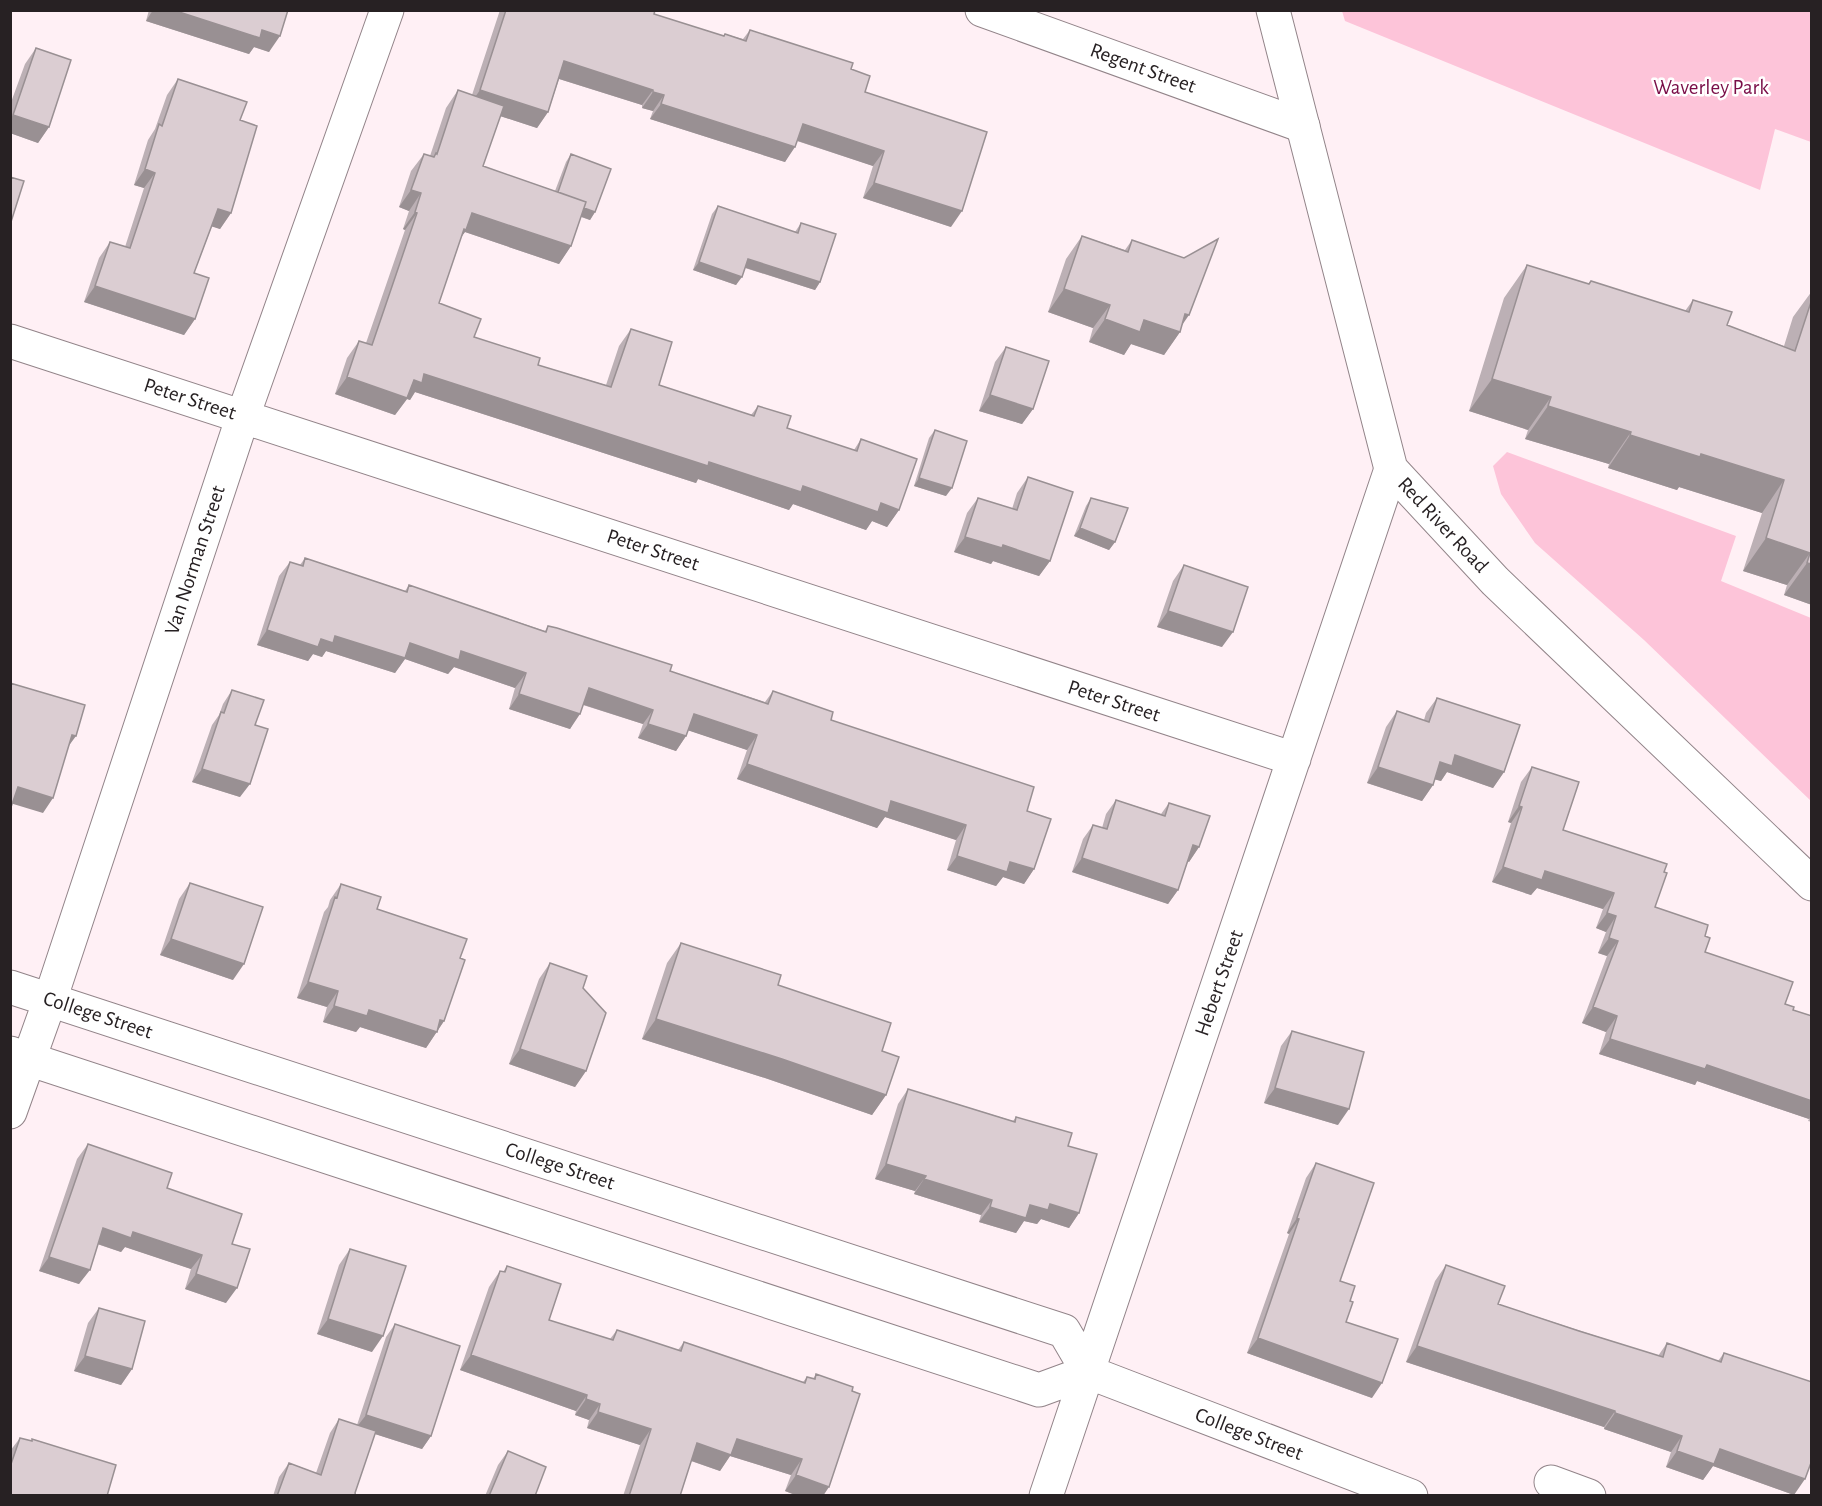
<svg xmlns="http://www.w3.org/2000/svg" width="1822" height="1506" viewBox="0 0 1822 1506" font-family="'Alegreya Sans',sans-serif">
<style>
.green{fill:#fdc4d9}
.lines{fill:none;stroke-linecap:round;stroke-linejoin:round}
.minor-casing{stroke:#928489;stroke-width:35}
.secondary-casing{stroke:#928489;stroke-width:35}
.minor{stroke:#fff;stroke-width:33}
.secondary{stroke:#fff;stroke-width:33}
.wall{fill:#bcb0b5}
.shaded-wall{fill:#999093}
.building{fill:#dbcdd2;stroke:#999093;stroke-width:1.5}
.labels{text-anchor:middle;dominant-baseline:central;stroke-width:5;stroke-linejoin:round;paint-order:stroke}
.street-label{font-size:21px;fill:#272123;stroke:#fff}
.park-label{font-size:21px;fill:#790d47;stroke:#fff}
</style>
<rect width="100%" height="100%" fill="#fff0f5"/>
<!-- green -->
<path class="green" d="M 1342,11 L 1811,11 L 1811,142 L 1775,129 L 1760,190 L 1345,21 Z
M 1507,452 L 1736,536 L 1721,581 L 1811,618 L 1811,801 L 1644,640 L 1535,543 L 1501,494 L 1493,466 Z"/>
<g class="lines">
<!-- minor casing -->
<g class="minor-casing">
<path id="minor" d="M 982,10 L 1303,126
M 10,341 L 1294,759
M 10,987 L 1064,1331 L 1088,1372 L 1411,1496
M 10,1053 L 1039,1390 L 1088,1372
M 10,1112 L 50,1000 L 243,416 L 387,10
M 1551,1482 L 1589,1496
M 1046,1496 L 1391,469"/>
</g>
<!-- secondary casing -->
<g class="secondary-casing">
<path id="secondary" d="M 1273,10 L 1391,469 L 1495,581 L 1812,884"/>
</g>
<!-- minor -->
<use href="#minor" class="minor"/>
<!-- secondary -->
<use href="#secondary" class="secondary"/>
</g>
<!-- wall -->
<path class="wall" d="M 149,10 L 288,10 L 269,52 L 254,47 L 249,54 L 146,21 Z
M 500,10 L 655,10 L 654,14 L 723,36 L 725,34 L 743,39 L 750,30 L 851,69 L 865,92 L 951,227 L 863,198 L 873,166 L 797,141 L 785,162 L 650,119 L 653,111 L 642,108 L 642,105 L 559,79 L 548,112 L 537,128 L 500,116 L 483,166 L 555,191 L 566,162 L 571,154 L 595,212 L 590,220 L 581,217 L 571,246 L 559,264 L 465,232 L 460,238 L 439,303 L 474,337 L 538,365 L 606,385 L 619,346 L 631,329 L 659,385 L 751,415 L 758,406 L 787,428 L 854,450 L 861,439 L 899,510 L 887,527 L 872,521 L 866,530 L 793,504 L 789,510 L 698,479 L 696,483 L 415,392 L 410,400 L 407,399 L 395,415 L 335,394 L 347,358 L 359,341 L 366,343 L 405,230 L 403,229 L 409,211 L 399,207 L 411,171 L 424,154 L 430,156 L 446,108 L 458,90 L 472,95 Z
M 36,48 L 49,127 L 38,143 L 10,133 L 10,105 L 25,64 Z
M 178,79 L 240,120 L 231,213 L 220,229 L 212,226 L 194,273 L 195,319 L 184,335 L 84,302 L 99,258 L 110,242 L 125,247 L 144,188 L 134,185 L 148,140 L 155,129 L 167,95 Z
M 718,206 L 795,232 L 801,223 L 820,282 L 815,290 L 745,268 L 736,285 L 693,270 L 712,214 Z
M 1082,236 L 1125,250 L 1132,240 L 1182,325 L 1180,332 L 1164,355 L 1131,344 L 1124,355 L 1089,342 L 1093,328 L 1048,312 L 1066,259 Z
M 1527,265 L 1589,284 L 1591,281 L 1685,311 L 1693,300 L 1727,325 L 1784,346 L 1793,317 L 1812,291 L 1812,605 L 1784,595 L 1787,585 L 1743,571 L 1762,513 L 1679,487 L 1677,490 L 1608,468 L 1609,464 L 1525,439 L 1528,430 L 1469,411 L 1504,298 Z
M 1006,347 L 1033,409 L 1022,424 L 979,411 L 995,362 Z
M 935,430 L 946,496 L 914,486 L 929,438 Z
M 1028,477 L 1050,561 L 1039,576 L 993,561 L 991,564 L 954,552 L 967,513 L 978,498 L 1012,509 L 1017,493 Z
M 1091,498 L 1115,542 L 1109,550 L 1074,536 L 1086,506 Z
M 305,558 L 405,591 L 409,585 L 545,631 L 548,626 L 670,671 L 765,702 L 773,691 L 831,720 L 1027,811 L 1034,869 L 1024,884 L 1003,877 L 996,886 L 947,870 L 956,840 L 885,817 L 877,828 L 737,779 L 747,750 L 688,730 L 686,736 L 676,751 L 638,738 L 643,724 L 583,705 L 570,729 L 509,709 L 515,688 L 454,667 L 448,674 L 405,659 L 395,673 L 326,651 L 322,657 L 313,654 L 308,661 L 257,645 L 279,576 L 290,562 L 300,565 Z
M 1184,565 L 1222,647 L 1157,627 L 1173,581 Z
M 232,690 L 255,725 L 240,797 L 192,782 L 212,725 L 219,715 L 223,704 Z
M 1437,698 L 1504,772 L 1493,788 L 1447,772 L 1441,781 L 1435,779 L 1433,785 L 1422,801 L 1367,783 L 1386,727 L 1397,711 L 1424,720 L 1426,713 Z
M 1532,767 L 1563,830 L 1655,907 L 1705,936 L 1705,952 L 1793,1010 L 1812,1016 L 1812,1122 L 1808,1121 L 1809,1119 L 1697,1081 L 1695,1085 L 1599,1054 L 1606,1032 L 1582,1023 L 1607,956 L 1598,953 L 1606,932 L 1596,928 L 1603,909 L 1537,888 L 1531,895 L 1492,882 L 1511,823 L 1508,822 L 1521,782 Z
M 1116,800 L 1161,814 L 1169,803 L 1199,847 L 1189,862 L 1188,861 L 1178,890 L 1168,904 L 1072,872 L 1083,839 L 1093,825 L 1102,828 L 1106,814 Z
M 190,883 L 233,980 L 160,955 L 179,899 Z
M 341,884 L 377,909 L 460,958 L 444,1021 L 426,1048 L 360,1027 L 356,1032 L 323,1022 L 327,1007 L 297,998 L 324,912 L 328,907 L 330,900 Z
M 681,943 L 778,985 L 882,1051 L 886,1095 L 872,1115 L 768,1079 L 642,1039 L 667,963 Z
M 550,963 L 583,988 L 586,1071 L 575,1087 L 509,1064 L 539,979 Z
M 1292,1031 L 1338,1125 L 1264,1103 L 1281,1046 Z
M 908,1089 L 1013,1121 L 1016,1117 L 1068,1146 L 1079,1213 L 1069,1228 L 1041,1219 L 1037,1224 L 1024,1221 L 1016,1233 L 979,1222 L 981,1215 L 914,1194 L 915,1191 L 875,1179 L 898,1104 Z
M 88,1144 L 167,1188 L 232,1244 L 226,1303 L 185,1289 L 191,1269 L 125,1247 L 121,1252 L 97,1244 L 79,1284 L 39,1271 L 77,1159 Z
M 1316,1163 L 1340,1281 L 1350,1301 L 1346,1322 L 1372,1398 L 1247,1353 L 1289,1234 L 1287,1233 L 1306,1178 Z
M 350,1249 L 372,1352 L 317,1334 L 339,1265 Z
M 1446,1265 L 1498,1304 L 1658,1356 L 1667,1343 L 1718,1361 L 1724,1353 L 1794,1495 L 1713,1466 L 1703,1480 L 1666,1467 L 1671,1452 L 1604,1429 L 1604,1427 L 1406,1362 L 1435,1281 Z
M 507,1266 L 549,1320 L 610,1339 L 617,1330 L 678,1350 L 684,1342 L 803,1382 L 807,1377 L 813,1379 L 816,1374 L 823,1496 L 798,1496 L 785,1491 L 791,1475 L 730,1456 L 720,1471 L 691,1461 L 680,1496 L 623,1496 L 640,1445 L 587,1428 L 589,1420 L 575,1415 L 576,1411 L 460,1370 L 489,1287 L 500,1271 L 503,1272 Z
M 99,1308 L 132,1369 L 121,1385 L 74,1371 L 88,1323 Z
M 395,1324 L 431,1436 L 422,1449 L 375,1434 L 355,1493 L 356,1496 L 273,1496 L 279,1477 L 289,1463 L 316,1473 L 330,1433 L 339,1419 L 357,1425 L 386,1337 Z
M 20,1438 L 31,1441 L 32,1439 L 10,1496 L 10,1451 Z
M 508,1451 L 535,1496 L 485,1496 L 498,1465 Z"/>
<!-- shaded-wall -->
<path class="shaded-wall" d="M 153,10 L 173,10 L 262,30 L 280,36 L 269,52 L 254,47 L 249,54 L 146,21 Z
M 564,61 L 653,90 L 642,105 L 553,77 Z
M 480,90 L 548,112 L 537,128 L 469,106 Z
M 653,92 L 664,95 L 653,111 L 642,108 Z
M 661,104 L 795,147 L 785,162 L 650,119 Z
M 13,115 L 49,127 L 38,143 L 10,133 L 10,119 Z
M 803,124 L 884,151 L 873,166 L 792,139 Z
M 145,169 L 155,173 L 144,188 L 134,185 Z
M 874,183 L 962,211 L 951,227 L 863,198 Z
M 411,190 L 421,193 L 409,211 L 399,207 Z
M 556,197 L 595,212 L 590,220 L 550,205 Z
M 218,209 L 231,213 L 220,229 L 207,225 Z
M 415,212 L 417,213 L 405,230 L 403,229 Z
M 472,213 L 571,246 L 559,264 L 465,232 L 454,247 Z
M 748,259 L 820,282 L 815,290 L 743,267 Z
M 699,262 L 742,277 L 736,285 L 693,270 Z
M 95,286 L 195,319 L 184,335 L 84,302 Z
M 1064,289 L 1110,305 L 1093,328 L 1048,312 Z
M 1185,314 L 1189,315 L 1178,331 L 1180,332 L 1164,355 L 1131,344 L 1124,355 L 1089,342 L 1105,319 Z
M 424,374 L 709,462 L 803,486 L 881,503 L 899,510 L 887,527 L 872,521 L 866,530 L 793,504 L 789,510 L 698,479 L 696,483 L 415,392 L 410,400 L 407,399 L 395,415 L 335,394 L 347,377 L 414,380 Z
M 1492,379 L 1551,397 L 1528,430 L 1469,411 Z
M 990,395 L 1033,409 L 1022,424 L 979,411 Z
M 1548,406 L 1631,432 L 1609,464 L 1525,439 Z
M 1630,435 L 1701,454 L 1784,480 L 1762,513 L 1679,487 L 1677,490 L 1608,468 Z
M 919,478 L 952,488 L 946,496 L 914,486 Z
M 1080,528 L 1115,542 L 1109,550 L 1074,536 Z
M 965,537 L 1003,545 L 1050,561 L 1039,576 L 993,561 L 991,564 L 954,552 Z
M 1766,538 L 1810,553 L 1787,585 L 1743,571 Z
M 1807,563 L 1812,564 L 1812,605 L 1784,595 Z
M 1168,611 L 1233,632 L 1222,647 L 1157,627 Z
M 267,630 L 321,639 L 335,636 L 410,643 L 461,651 L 526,673 L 515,688 L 454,667 L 448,674 L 405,659 L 395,673 L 326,651 L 322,657 L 313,654 L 308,661 L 257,645 Z
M 589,688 L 653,710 L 643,724 L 578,703 Z
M 519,694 L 580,714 L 570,729 L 509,709 Z
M 694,714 L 757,735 L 747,750 L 684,729 Z
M 648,724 L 686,736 L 676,751 L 638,738 Z
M 72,735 L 76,736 L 65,751 Z
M 1455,755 L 1504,772 L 1493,788 L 1447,772 L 1441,781 L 1429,778 L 1440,762 Z
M 747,764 L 891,801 L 966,825 L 956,840 L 885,817 L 877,828 L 737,779 Z
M 1378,767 L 1433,785 L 1422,801 L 1367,783 Z
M 202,769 L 250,784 L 240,797 L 192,782 Z
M 18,787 L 53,798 L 43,813 L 10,803 Z
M 1519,806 L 1522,807 L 1511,823 L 1508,822 Z
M 1193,845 L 1199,847 L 1189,862 L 1183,859 Z
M 957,856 L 1010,862 L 1034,869 L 1024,884 L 1003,877 L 996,886 L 947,870 Z
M 1082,858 L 1178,890 L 1168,904 L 1072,872 Z
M 1503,867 L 1545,871 L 1614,893 L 1603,909 L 1537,888 L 1531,895 L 1492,882 Z
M 1607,913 L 1616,916 L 1606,932 L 1596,928 Z
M 1609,938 L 1618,941 L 1607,956 L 1598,953 Z
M 171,939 L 244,964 L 233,980 L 160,955 Z
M 308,982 L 338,991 L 327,1007 L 297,998 Z
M 334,1006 L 440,1020 L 444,1021 L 426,1048 L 360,1027 L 356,1032 L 323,1022 Z
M 1593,1007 L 1617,1016 L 1606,1032 L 1582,1023 Z
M 656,1019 L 782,1059 L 886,1095 L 872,1115 L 768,1079 L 642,1039 Z
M 1610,1039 L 1707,1065 L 1812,1101 L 1812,1116 L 1809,1119 L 1697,1081 L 1695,1085 L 1599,1054 Z
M 520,1049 L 586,1071 L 575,1087 L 509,1064 Z
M 1275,1088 L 1349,1109 L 1338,1125 L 1264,1103 Z
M 886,1164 L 926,1176 L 915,1191 L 875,1179 Z
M 924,1179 L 992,1200 L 981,1215 L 914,1194 Z
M 1050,1204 L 1079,1213 L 1069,1228 L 1041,1219 L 1037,1224 L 1024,1221 L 1016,1233 L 979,1222 L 990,1207 Z
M 1297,1218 L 1299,1219 L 1289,1234 L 1287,1233 Z
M 103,1228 L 133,1232 L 202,1255 L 191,1269 L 125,1247 L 121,1252 L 92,1242 Z
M 49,1257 L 90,1270 L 79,1284 L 39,1271 Z
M 196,1274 L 237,1288 L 226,1303 L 185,1289 Z
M 328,1319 L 383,1336 L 372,1352 L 317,1334 Z
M 1258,1338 L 1382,1383 L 1372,1398 L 1247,1353 Z
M 1417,1346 L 1615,1411 L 1604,1427 L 1406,1362 Z
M 471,1355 L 587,1395 L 576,1411 L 460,1370 Z
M 85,1356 L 132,1369 L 121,1385 L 74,1371 Z
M 586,1399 L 600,1404 L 589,1420 L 575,1415 Z
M 598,1412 L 651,1429 L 640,1445 L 587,1428 Z
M 1615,1413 L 1682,1436 L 1671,1452 L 1604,1429 Z
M 366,1415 L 431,1436 L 422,1449 L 356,1428 Z
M 737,1439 L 802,1459 L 791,1475 L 730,1456 L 720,1471 L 686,1459 L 697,1443 Z
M 1720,1449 L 1805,1479 L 1794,1495 L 1713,1466 L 1703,1480 L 1666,1467 L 1677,1451 Z
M 796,1475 L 829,1487 L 823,1496 L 798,1496 L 785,1491 Z"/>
<!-- building -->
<path class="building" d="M 173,10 L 288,10 L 280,36 L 262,30 L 260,38 Z
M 506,10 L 655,10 L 654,14 L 724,36 L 725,34 L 746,41 L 750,30 L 853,63 L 851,69 L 870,76 L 865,92 L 987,132 L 962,211 L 874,183 L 884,151 L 803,124 L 795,147 L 661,104 L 664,95 L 653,92 L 653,90 L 564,61 L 548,112 L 480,90 Z
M 36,48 L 71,60 L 49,127 L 13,115 Z
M 178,79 L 247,102 L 240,120 L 257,126 L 231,213 L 218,209 L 194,273 L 209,278 L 195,319 L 95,286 L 110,242 L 130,248 L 155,173 L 145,169 L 159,124 L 162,126 Z
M 458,90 L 504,106 L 483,166 L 586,202 L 571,246 L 472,213 L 466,230 L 464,229 L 439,303 L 481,319 L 474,337 L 540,358 L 538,365 L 611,387 L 631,329 L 672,342 L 659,385 L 754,416 L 758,406 L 791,416 L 787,428 L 857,451 L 861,439 L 917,459 L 899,510 L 881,503 L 878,512 L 803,486 L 801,492 L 709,462 L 708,466 L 424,374 L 422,383 L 414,380 L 407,398 L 347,377 L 359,341 L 372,345 L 417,213 L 415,212 L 421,193 L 411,190 L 424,154 L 434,157 L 436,153 L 437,154 Z
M 571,154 L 611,169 L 595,212 L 584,208 L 586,202 L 558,192 Z
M 10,177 L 24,181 L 10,225 Z
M 718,206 L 798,233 L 801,223 L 836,234 L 820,282 L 748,259 L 742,277 L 699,262 Z
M 1082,236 L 1128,252 L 1132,240 L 1184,258 L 1218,239 L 1189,315 L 1185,314 L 1180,332 L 1144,320 L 1140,332 L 1105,319 L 1110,305 L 1064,289 Z
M 1527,265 L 1589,284 L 1591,281 L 1689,312 L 1693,300 L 1732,312 L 1727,325 L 1795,351 L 1812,299 L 1812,564 L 1807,563 L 1810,553 L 1766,538 L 1784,480 L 1701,454 L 1700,457 L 1630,435 L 1631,432 L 1548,406 L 1551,397 L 1492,379 Z
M 1006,347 L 1049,361 L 1033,409 L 990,395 Z
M 935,430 L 967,441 L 952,488 L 919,478 Z
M 1028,477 L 1073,492 L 1050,561 L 1003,545 L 1002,548 L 965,537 L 978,498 L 1017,510 Z
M 1091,498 L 1128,508 L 1115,542 L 1080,528 Z
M 305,558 L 407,592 L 409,585 L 546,632 L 548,626 L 557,628 L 672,665 L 670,671 L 768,704 L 773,691 L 833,712 L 831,720 L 1034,787 L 1027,811 L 1051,819 L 1034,869 L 1010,862 L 1007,872 L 957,856 L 966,825 L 891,801 L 888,813 L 747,764 L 757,735 L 694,714 L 686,736 L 648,724 L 653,710 L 589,688 L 580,714 L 519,694 L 526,673 L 461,651 L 459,660 L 410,643 L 405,658 L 335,636 L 333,643 L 321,639 L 318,647 L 267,630 L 290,562 L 303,566 Z
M 1184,565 L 1248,587 L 1233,632 L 1168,611 Z
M 10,683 L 85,705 L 76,736 L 72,735 L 53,798 L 18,787 L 10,810 Z
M 232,690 L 264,700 L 255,725 L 268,729 L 250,784 L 202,769 L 221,712 L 224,713 Z
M 1437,698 L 1520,725 L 1504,772 L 1455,755 L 1452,766 L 1440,762 L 1433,785 L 1378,767 L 1397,711 L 1429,722 Z
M 1532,767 L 1579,782 L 1563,830 L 1667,864 L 1664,872 L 1667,873 L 1655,907 L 1708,925 L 1705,936 L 1710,938 L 1705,952 L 1793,982 L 1785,1004 L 1794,1007 L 1793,1010 L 1812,1016 L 1812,1101 L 1707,1065 L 1705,1069 L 1610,1039 L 1617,1016 L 1593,1007 L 1618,941 L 1609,938 L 1616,916 L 1607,913 L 1614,893 L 1545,871 L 1542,880 L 1503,867 L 1522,807 L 1519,806 Z
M 1116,800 L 1165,816 L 1169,803 L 1210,816 L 1199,847 L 1193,845 L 1178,890 L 1082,858 L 1093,825 L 1107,829 Z
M 190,883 L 263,907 L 244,964 L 171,939 Z
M 341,884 L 381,897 L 377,909 L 467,939 L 460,958 L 465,960 L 444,1021 L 440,1020 L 437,1032 L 369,1010 L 367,1016 L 334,1006 L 338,991 L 308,982 L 335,897 L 337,898 Z
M 681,943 L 781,975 L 778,985 L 891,1023 L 882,1051 L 899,1057 L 886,1095 L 782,1059 L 656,1019 Z
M 550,963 L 587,976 L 583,988 L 606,1013 L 586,1071 L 520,1049 Z
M 1292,1031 L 1364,1052 L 1349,1109 L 1275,1088 Z
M 908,1089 L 1015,1122 L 1016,1117 L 1072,1133 L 1068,1146 L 1097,1154 L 1079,1213 L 1050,1204 L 1048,1210 L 1030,1205 L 1026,1218 L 990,1207 L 992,1200 L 924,1179 L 926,1176 L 886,1164 Z
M 88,1144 L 172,1173 L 167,1188 L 242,1214 L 232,1244 L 250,1249 L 237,1288 L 196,1274 L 202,1255 L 133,1232 L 131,1238 L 103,1228 L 90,1270 L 49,1257 Z
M 1316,1163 L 1374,1183 L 1340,1281 L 1355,1286 L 1350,1301 L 1353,1302 L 1346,1322 L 1398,1339 L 1382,1383 L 1258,1338 L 1299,1219 L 1297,1218 Z
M 350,1249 L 406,1266 L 383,1336 L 328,1319 Z
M 1446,1265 L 1505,1286 L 1498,1304 L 1579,1331 L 1663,1357 L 1667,1343 L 1721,1362 L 1724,1353 L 1812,1382 L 1812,1460 L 1805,1479 L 1720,1449 L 1714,1464 L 1677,1451 L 1682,1436 L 1615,1413 L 1615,1411 L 1417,1346 Z
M 507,1266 L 561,1284 L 549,1320 L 613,1340 L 617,1330 L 681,1351 L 684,1342 L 805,1383 L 807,1377 L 815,1379 L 816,1374 L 853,1387 L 852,1391 L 860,1394 L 829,1487 L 796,1475 L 802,1459 L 737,1439 L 731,1455 L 697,1443 L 680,1496 L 629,1496 L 651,1429 L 598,1412 L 600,1404 L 586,1399 L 587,1395 L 471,1355 L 500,1271 L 505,1272 Z
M 99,1308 L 145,1321 L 132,1369 L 85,1356 Z
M 395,1324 L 460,1346 L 431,1436 L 366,1415 Z
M 339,1419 L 376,1431 L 355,1493 L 356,1496 L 277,1496 L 289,1463 L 321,1475 Z
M 20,1438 L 32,1441 L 32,1439 L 116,1465 L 107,1496 L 10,1496 L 10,1467 Z
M 508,1451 L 546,1467 L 535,1496 L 489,1496 Z"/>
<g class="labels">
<!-- street labels -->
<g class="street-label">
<text transform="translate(1143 68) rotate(20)">Regent Street</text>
<text transform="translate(190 399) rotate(18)">Peter Street</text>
<text transform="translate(1443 525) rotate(47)">Red River Road</text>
<text transform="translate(653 550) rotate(18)">Peter Street</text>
<text transform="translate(195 560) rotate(-72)">Van Norman Street</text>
<text transform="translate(1114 701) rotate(18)">Peter Street</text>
<text transform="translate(1219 983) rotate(-71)">Hebert Street</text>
<text transform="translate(98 1015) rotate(18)">College Street</text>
<text transform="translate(560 1166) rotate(18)">College Street</text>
<text transform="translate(1249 1434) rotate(21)">College Street</text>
</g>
<!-- park labels -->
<g class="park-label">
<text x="1711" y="87">Waverley Park</text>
</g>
</g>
<!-- border -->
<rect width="1822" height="1506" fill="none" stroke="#272123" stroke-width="24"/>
</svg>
